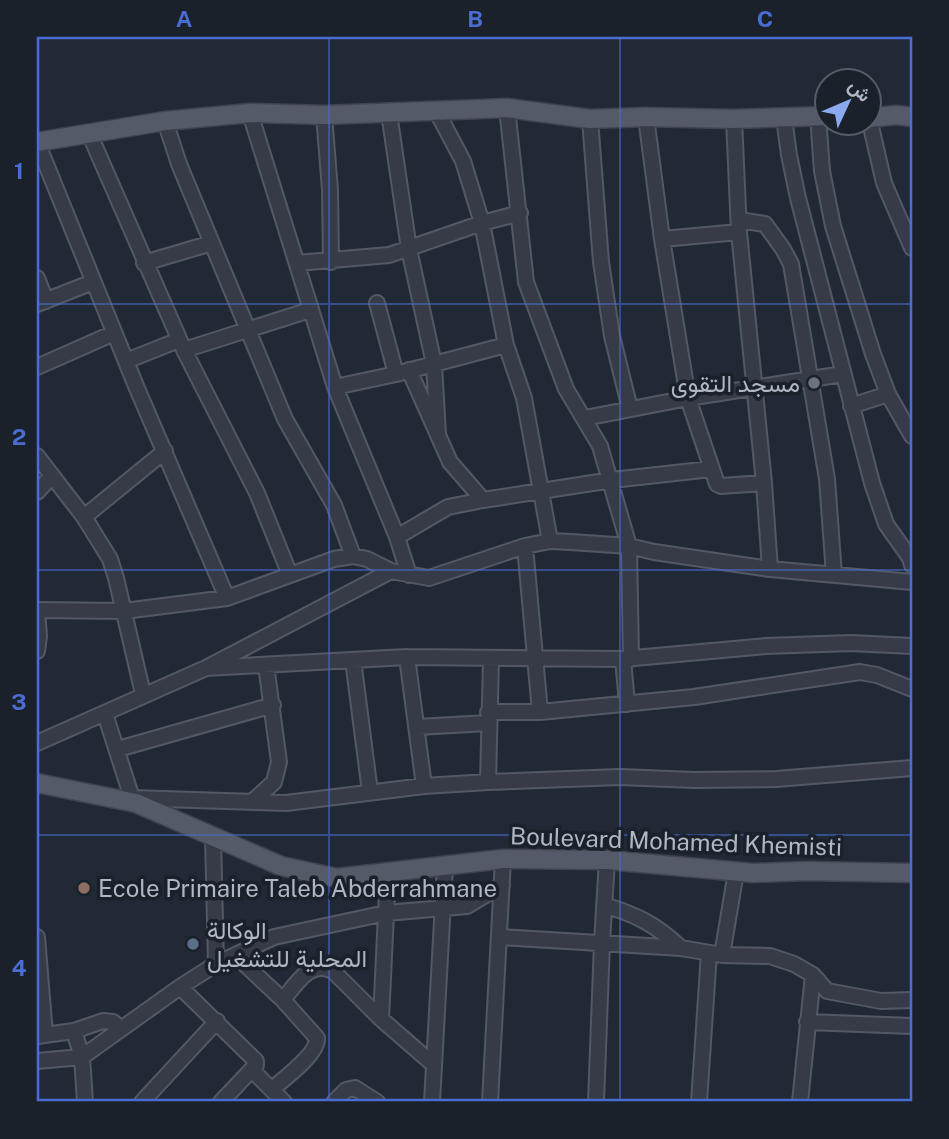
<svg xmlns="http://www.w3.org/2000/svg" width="949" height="1139" viewBox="0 0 949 1139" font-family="'Public Sans',Vazirmatn,sans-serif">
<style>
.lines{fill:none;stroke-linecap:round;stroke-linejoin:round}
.minor-casing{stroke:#535964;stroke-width:18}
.major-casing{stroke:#3f4450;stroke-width:21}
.minor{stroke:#363b47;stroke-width:14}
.major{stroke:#545a67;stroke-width:18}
.grid{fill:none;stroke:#496dd2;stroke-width:2;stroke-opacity:0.55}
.worship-dot{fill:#6b7280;stroke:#1b212b;stroke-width:2.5}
.education-dot{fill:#8d6e63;stroke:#1b212b;stroke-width:2.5}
.service-dot{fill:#5c6f8a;stroke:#1b212b;stroke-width:2.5}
.labels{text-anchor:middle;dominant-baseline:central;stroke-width:7;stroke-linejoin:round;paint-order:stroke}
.poi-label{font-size:24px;fill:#b0b6c3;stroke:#1b212b;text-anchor:start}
.street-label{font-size:24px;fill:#b0b6c3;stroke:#1b212b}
.neatline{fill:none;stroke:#496dd2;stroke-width:2.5}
.grid-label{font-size:23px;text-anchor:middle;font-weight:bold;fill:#496dd2}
</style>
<rect width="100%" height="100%" fill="#222936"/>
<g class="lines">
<!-- minor casing -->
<g class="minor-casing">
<path id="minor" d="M 507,108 L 526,282 L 566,389 L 600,446 L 629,546 L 631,659
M 437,112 L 463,161 L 482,223 L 506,345 L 524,398 L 550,541
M 250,113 L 335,387 L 397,537 L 409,575
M 389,113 L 409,249 L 434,364 L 438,435
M 324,115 L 330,190 L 331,262
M 818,116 L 822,171 L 833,226 L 873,354 L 888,394 L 912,436
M 646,117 L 662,239 L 688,398 L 717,484 L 721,486 L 764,483
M 784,118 L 789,155 L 798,198 L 872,483 L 886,524 L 910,558 L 912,565
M 869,118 L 884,183 L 912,248
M 590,119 L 601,262 L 612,336 L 630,409
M 734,119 L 739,232 L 764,483 L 770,569
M 165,121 L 179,164 L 285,419 L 334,505 L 353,556
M 89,133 L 184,350 L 257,493 L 290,575
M 37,142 L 136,386 L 227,598
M 739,220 L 765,224 L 783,249 L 791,264 L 827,479 L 834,575
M 662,239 L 739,232
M 144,263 L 212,243
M 297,263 L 389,255 L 482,223 L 520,213
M 37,278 L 46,301
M 377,303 L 396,374
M 37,304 L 93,282
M 184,350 L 310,310
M 126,361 L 179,340
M 37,367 L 114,333
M 409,370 L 450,462 L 483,500
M 335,387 L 396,374 L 506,345
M 851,406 L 888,394
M 585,418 L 688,398 L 843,374
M 37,456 L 84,517 L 110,559 L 116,578 L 143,694
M 37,492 L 51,477
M 84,517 L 165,451
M 397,537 L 448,507 L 483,500 L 612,480 L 711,469
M 525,546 L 540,712
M 37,610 L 124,611 L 227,598 L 334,559 L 353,556 L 367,559 L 391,571 L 429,578 L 525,546 L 550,541 L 571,542 L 629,546 L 654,552 L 770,569 L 912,582
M 37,651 L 39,637 L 37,610
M 407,657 L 424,786
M 623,659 L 627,704
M 353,660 L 370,792
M 206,668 L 407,657 L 623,659 L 766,646 L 851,643 L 912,646
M 488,712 L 540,712 L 694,697 L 860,672 L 877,675 L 912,689
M 105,714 L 132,798 L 136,803
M 417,727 L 488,723
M 37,743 L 206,668 L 391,571
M 118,749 L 273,705
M 488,782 L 491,659
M 132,798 L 286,803 L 424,786 L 488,782 L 620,777 L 694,780 L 776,779 L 912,768
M 252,802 L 274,782 L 279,762 L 266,665
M 213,837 L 216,964
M 604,905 C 637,915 655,924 681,948
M 37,937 L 45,1035
M 500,937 L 681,948 L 722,955 L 770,956 L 794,964 L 813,975 L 827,991 L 881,1001 L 912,1000
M 722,955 L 736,872
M 236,956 L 283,1000 L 317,1038 C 318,1054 284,1079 272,1089
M 180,987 L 256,1061 L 256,1065 L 221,1102
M 283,1000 C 296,984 310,959 333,971 L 381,1019 L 434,1065
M 381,1019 L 388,872
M 807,1022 L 912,1026
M 74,1031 L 82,1057 L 85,1102
M 37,1036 L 74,1031 L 103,1021 L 113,1022 L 121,1029
M 37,1061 L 82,1057 L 180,987 L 216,964 L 274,937 L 386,913 L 467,906 L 502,885
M 252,1070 L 284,1102
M 142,1102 L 217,1021
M 334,1102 L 346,1090 L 355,1088 L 377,1102
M 432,1102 L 445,866
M 490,1102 L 503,859
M 596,1102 L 602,942 L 607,860
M 699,1102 L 709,953
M 800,1102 L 813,975"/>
</g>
<!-- major casing -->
<g class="major-casing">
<path id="major" d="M 869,118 L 896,115 L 912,117
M 37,142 L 165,121 L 250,113 L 324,115 L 507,108 L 590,119 L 646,117 L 734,119 L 827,116
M 37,783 L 136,803 L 281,866 L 337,878 L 503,859 L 607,860 L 753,873 L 806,871 L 912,873"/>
</g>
<!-- minor -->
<use href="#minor" class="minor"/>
<!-- major -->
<use href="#major" class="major"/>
</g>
<!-- grid -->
<path class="grid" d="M 329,37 L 329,1102M 620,37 L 620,1102M 37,304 L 912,304M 37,570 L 912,570M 37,835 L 912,835"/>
<!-- markers -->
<circle class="worship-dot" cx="814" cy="383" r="7"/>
<circle class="education-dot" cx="84" cy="888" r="7"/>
<circle class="service-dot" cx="193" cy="944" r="7"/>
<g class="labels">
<!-- poi labels -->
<g class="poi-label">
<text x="800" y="383" text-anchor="end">مسجد التقوى</text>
<text x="98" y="888">Ecole Primaire Taleb Abderrahmane</text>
<text x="207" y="930">الوكالة<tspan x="207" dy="28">المحلية للتشغيل</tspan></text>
</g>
<!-- street labels -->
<g class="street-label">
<text transform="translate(676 841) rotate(2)">Boulevard Mohamed Khemisti</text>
</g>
</g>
<!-- border -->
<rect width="949" height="1139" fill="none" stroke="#1b212b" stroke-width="77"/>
<!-- north arrow -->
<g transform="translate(848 102) rotate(46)"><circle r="33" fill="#1b212b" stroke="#575d68" stroke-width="2"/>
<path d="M0-5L12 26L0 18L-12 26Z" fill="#8ba9ee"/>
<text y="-10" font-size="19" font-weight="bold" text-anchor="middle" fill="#b0b6c3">ش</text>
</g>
<rect x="38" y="38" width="873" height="1062" class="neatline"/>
<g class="grid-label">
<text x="184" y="27">A</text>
<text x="475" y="27">B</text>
<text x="765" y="27">C</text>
<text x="19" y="179">1</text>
<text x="19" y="445">2</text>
<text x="19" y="710">3</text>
<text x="19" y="976">4</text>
</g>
</svg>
